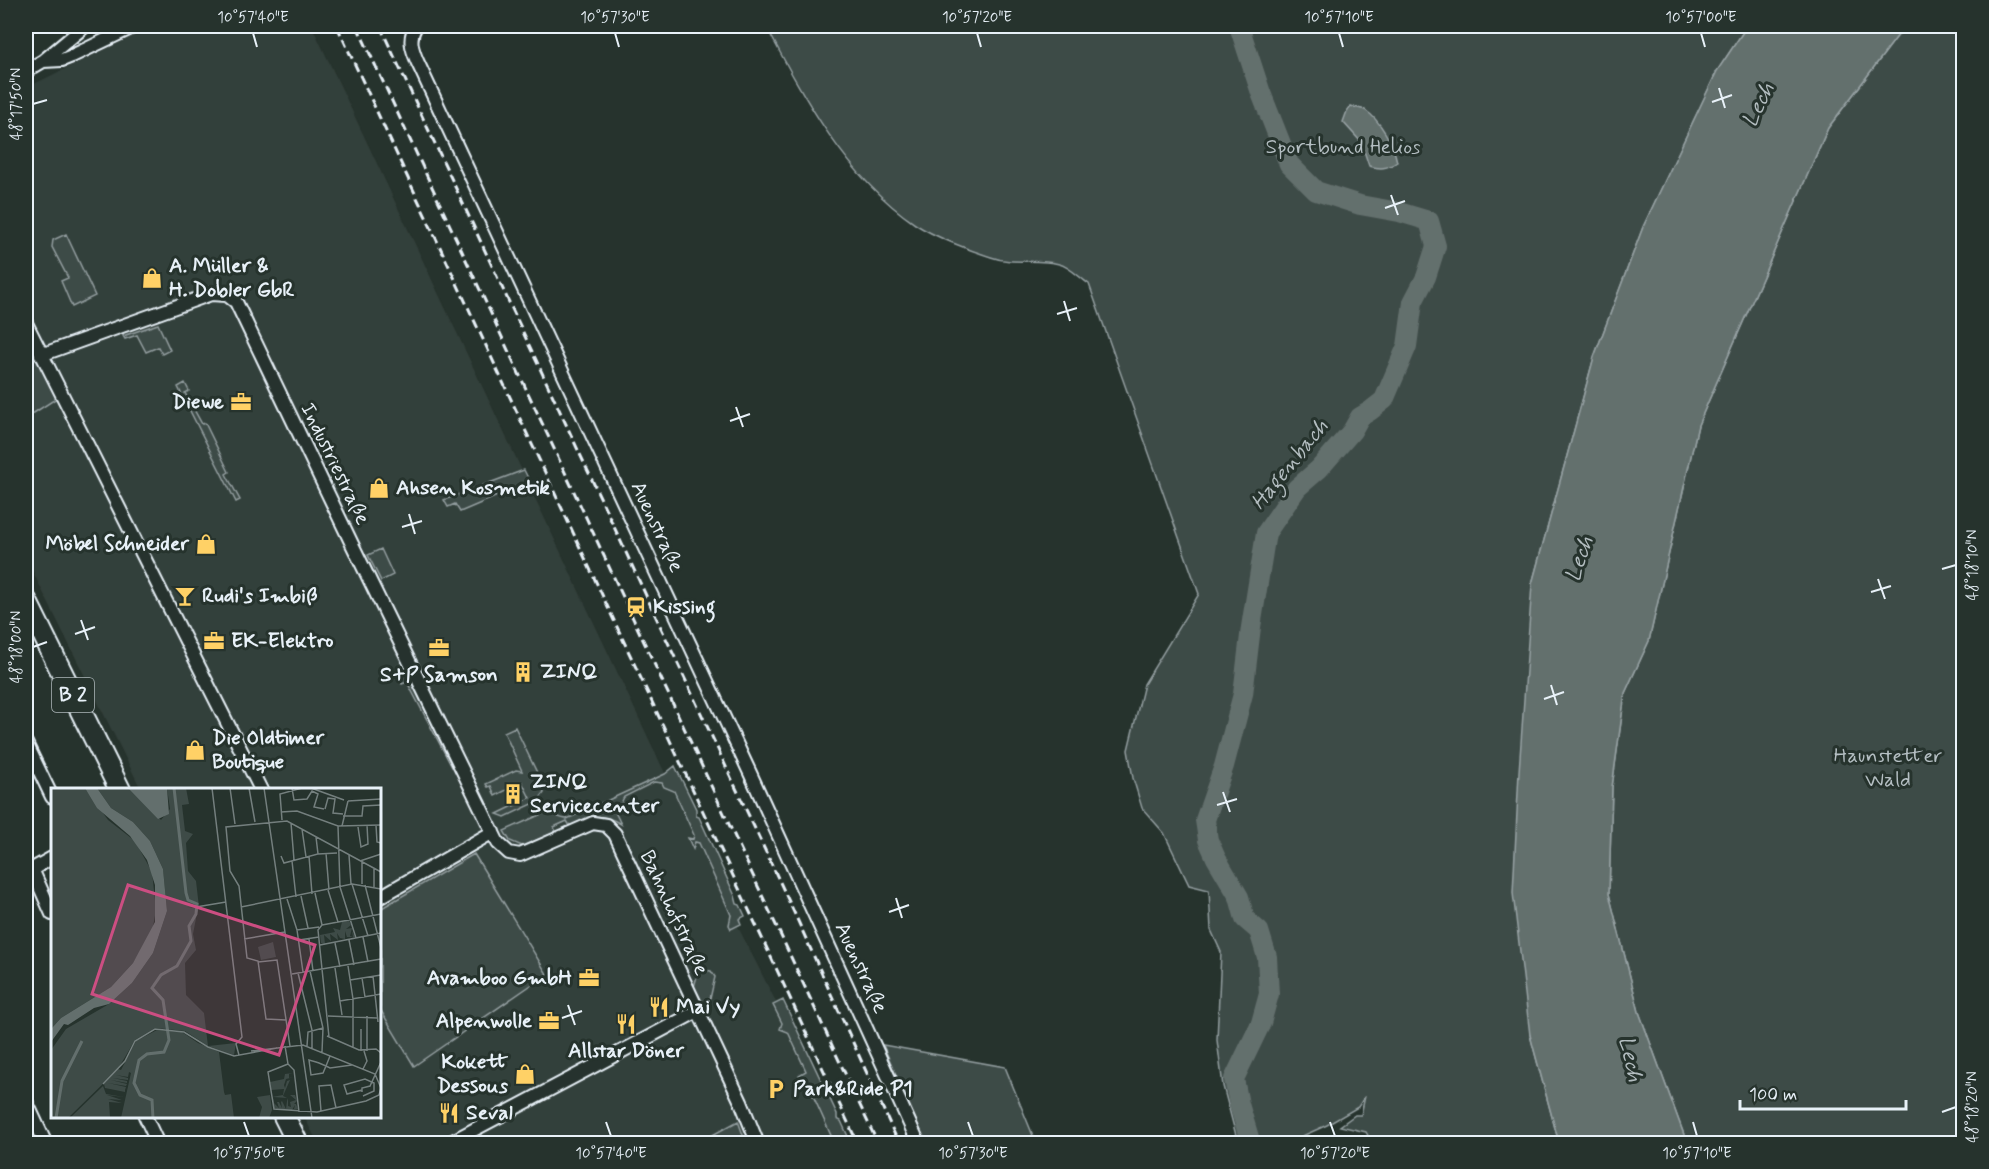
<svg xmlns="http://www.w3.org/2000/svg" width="1989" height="1169" viewBox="0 0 1989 1169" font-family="Mynerve,sans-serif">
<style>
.built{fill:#333f3a}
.green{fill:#3e4b47;stroke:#939ea0;stroke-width:1.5}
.water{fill:#636f6d;stroke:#98a3a5;stroke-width:1.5}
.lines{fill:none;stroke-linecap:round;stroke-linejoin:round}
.river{stroke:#636f6d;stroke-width:20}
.street-casing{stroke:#e8f1f8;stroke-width:16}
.primary-casing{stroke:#e8f1f8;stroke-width:24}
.street{stroke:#26332d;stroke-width:12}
.primary{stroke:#26332d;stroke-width:20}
.rail{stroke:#e8f1f8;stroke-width:3;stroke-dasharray:9 4.5;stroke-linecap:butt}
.ticks{fill:none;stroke:#e8f1f8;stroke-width:2}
.labels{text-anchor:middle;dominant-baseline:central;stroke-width:6;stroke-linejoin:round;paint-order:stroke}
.shield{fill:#26332d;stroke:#aeb8bb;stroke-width:1.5}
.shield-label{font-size:20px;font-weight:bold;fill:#e8f1f8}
.park-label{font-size:21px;fill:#b5bfc3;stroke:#26332d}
.poi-label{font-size:21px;font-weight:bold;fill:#e8f1f8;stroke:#26332d;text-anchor:start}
.street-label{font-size:21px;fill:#e8f1f8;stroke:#26332d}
.water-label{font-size:22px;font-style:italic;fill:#b3bdc0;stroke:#26332d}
.inset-river{fill:none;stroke:#636f6d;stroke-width:3}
.inset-road{fill:none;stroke:#747f7e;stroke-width:1.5}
.view{fill:#cc4e82;fill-opacity:0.15;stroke:#cc4e82;stroke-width:3}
.inset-edge{fill:none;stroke:#e8f1f8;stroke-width:3}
.neatline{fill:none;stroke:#e8f1f8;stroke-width:2}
.ticks-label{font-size:15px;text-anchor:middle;fill:#e8f1f8}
</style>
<rect width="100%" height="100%" fill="#26332d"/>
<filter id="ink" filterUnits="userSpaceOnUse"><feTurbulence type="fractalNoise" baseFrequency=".0167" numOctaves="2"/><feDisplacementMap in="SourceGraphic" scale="12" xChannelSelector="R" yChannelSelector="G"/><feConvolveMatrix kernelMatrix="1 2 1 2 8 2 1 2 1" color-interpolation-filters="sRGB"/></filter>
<g filter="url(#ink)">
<!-- built -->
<path class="built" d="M 151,26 L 312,26 L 732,915 L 775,1000 L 842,1143 L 318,1143 L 304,1117 L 380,1116 L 380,790 L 141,789 L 26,558 L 26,88 Z"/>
<!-- green -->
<path class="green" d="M 766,26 L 1747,26 L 1717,71 L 1643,227 L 1594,357 L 1532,584 L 1530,1035 L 1559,1143 L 1372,1143 L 1366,1132 L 1340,1126 L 1355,1115 L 1361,1115 L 1365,1096 L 1358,1107 L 1327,1125 L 1287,1143 L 1238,1143 L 1223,1086 L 1217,1040 L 1221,952 L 1211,930 L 1209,890 L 1189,885 L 1164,833 L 1142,808 L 1133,778 L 1128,750 L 1144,684 L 1199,594 L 1089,284 C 1080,278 1069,266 1059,264 C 1037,258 1012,265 991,257 C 969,250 935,237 915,224 C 846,177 804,98 766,26 Z
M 1905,26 L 1963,26 L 1963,1143 L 1687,1143 L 1639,1012 L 1609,894 L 1612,787 L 1625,693 L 1649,641 L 1698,425 L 1828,128 Z
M 66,234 L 95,296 L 72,307 L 61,281 L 68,278 L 52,247 L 53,240 Z
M 158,324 L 170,350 L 162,354 L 158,347 L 146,352 L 137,335 L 125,339 L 123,336 Z
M 36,358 L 57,398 L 26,418 L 26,365 Z
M 185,383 L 189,391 L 185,393 L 202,424 L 205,423 L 229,472 L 226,474 L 240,500 L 236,502 L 178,387 Z
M 524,470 L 530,482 L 460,512 L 455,504 L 448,507 L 444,500 Z
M 381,549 L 393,575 L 381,581 L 368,555 Z
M 407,671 L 453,766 L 452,767 L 407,682 L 402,684 L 398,675 Z
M 515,727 L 541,781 L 544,793 L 537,802 L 505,817 L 497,814 L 530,798 L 522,782 L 495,796 L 491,786 L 488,787 L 486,784 L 516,770 L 522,771 L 504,732 Z
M 675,766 L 696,809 L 696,816 L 699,817 L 735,896 L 737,904 L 740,905 L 745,916 L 739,919 L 741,924 L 731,929 L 729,925 L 731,915 L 699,843 L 695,842 L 693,849 L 688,838 L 693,839 L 694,835 L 674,791 L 664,787 L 662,783 L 654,782 L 624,797 L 616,814 L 621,824 C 599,811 591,817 570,826 L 567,821 L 554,827 L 556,832 L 522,846 L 510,841 L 504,831 L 546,812 C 554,812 558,819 567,819 L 665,774 Z
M 474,854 L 547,974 L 414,1066 L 380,1009 L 380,909 Z
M 704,970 L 711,971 L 715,977 L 710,999 L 706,1005 L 703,1003 L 694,987 L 697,976 Z
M 783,1000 L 837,1114 L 837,1119 L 841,1121 L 851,1143 L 827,1143 L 833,1140 L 805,1078 L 801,1079 L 799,1075 L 806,1071 L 788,1032 L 780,1029 L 782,1023 L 773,1005 Z
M 883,1045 L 1005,1067 L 1036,1143 L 926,1143 Z
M 738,1121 L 746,1143 L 698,1143 Z"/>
<!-- water -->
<path class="water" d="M 1747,26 L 1905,26 L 1828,128 L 1698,425 L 1649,641 L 1625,693 L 1612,787 L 1609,894 L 1639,1012 L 1687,1143 L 1559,1143 L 1530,1035 L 1513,893 L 1519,772 L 1532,584 L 1594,357 L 1643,227 L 1717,71 Z
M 1351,106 C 1356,108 1360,108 1365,110 C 1380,120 1394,145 1397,162 C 1387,169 1380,169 1369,166 L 1361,142 L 1343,122 L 1347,111 Z"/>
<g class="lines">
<!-- river -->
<path class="river" d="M 1239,26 L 1261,93 L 1289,164 L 1316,191 L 1360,205 L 1399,212 L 1429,221 L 1436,246 L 1426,277 L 1413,302 L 1407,346 L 1384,400 L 1370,411 L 1360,417 L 1352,431 L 1319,469 L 1297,488 L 1266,533 L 1251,627 L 1243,694 L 1224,766 L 1205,820 L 1208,840 L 1216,858 L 1239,897 L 1245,919 L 1259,931 L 1267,957 L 1269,994 L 1261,1023 L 1234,1079 L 1239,1104 L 1251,1144"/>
<!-- street casing -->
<g class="street-casing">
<path id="street" d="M 416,26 C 408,38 412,49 417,61 L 750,773 L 919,1144
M 43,61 L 62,60 L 72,56 L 135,26
M 26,71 L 43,61 L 85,26
M 26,323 L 261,790
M 41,355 L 211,294 L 227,295 L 236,302 L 351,542 L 498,843 L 509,853 L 520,855 L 593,823 L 606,825 L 615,834 L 741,1102 L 758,1144
M 26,743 L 52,797
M 32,869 L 52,914
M 27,872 L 52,858
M 380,897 L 493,832
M 26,1101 L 46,1144
M 145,1116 L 158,1144
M 447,1144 L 698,1011"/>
</g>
<!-- primary casing -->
<g class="primary-casing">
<path id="primary" d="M 26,600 L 120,790
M 284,1116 L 298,1144"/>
</g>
<!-- street -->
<use href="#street" class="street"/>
<!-- primary -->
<use href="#primary" class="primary"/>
<!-- rail -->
<path class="rail" d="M 337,26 L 858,1144
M 357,26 L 878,1144
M 380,26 L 792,908 L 899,1144"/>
</g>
</g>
<!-- ticks -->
<path class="ticks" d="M 253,33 L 257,47M 615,33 L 619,47M 977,33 L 981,47M 1339,33 L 1343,47M 1701,33 L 1705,47M 1719,88 L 1725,108M 1712,102 L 1732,95M 33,104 L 47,100M 1391,195 L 1398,215M 1385,208 L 1405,201M 1064,301 L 1070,321M 1057,314 L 1077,308M 736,407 L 743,427M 730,421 L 750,414M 409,514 L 415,534M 402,527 L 422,521M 1942,569 L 1956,565M 1878,579 L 1885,599M 1871,592 L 1891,586M 81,620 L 88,640M 75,634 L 95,627M 33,647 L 47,642M 1551,685 L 1557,705M 1544,699 L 1564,692M 1223,792 L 1230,812M 1217,805 L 1237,799M 896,898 L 902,918M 889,912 L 909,905M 568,1005 L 575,1025M 562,1018 L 582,1011M 1942,1112 L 1956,1107M 244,1122 L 249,1136M 606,1122 L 611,1136M 968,1122 L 973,1136M 1330,1122 L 1335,1136M 1693,1122 L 1697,1136"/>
<!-- icons -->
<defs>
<g id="shop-bare" transform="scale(1.62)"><path d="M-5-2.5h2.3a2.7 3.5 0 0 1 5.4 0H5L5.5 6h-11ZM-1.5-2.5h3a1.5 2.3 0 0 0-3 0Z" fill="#ffd166" stroke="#26332d" stroke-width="2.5" paint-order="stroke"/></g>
<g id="office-bare" transform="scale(1.62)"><path d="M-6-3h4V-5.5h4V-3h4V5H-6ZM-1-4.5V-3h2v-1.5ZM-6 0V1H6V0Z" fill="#ffd166" stroke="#26332d" stroke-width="2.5" paint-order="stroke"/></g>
<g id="bar-bare" transform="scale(1.62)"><path d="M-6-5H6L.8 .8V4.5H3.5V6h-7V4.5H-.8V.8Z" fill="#ffd166" stroke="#26332d" stroke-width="2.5" paint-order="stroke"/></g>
<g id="station-bare" transform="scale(1.62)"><path d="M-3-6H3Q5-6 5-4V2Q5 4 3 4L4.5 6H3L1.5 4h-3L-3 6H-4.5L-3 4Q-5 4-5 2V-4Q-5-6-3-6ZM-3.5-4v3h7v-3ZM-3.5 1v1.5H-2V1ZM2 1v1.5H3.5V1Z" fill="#ffd166" stroke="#26332d" stroke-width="2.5" paint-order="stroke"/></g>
<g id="building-bare" transform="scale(1.62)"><path d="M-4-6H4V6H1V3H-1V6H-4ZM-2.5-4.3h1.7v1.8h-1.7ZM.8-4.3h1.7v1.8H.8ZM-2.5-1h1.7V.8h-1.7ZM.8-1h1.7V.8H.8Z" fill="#ffd166" stroke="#26332d" stroke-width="2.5" paint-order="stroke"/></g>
<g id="restaurant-bare" transform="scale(1.62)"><path d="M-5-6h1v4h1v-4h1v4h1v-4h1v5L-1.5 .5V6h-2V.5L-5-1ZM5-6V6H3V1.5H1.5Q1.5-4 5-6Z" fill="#ffd166" stroke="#26332d" stroke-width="2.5" paint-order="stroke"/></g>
<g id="parking-bare" transform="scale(1.62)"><path d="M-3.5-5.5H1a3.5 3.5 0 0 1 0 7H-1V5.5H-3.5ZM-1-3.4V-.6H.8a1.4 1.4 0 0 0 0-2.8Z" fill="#ffd166" stroke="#26332d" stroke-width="2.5" paint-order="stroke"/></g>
</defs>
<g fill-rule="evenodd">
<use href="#shop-bare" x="152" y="278"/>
<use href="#office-bare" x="241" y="402"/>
<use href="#shop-bare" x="379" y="488"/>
<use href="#shop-bare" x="206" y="544"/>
<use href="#bar-bare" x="185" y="596"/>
<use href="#station-bare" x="636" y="607"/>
<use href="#office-bare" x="214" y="641"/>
<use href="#office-bare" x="439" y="648"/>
<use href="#building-bare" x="523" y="672"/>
<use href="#shop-bare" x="195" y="750"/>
<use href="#building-bare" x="513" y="794"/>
<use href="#office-bare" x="589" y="978"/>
<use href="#restaurant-bare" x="659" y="1007"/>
<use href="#office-bare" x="549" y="1021"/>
<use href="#restaurant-bare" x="626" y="1024"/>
<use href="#shop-bare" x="525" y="1074"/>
<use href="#parking-bare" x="776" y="1089"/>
<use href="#restaurant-bare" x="449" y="1113"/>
</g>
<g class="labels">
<!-- shield labels -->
<rect class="shield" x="52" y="678" width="42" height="34" rx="4.5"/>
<g class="shield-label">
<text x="73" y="695">B 2</text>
</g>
<!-- park labels -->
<g class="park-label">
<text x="1343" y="147">Sportbund Helios</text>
<text x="1888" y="756">Haunstetter<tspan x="1888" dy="24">Wald</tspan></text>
</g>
<!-- poi labels -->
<g class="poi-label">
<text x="169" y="266">A. Müller &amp;<tspan x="169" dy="24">H. Dobler GbR</tspan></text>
<text x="224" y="402" text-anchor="end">Diewe</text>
<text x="396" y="488">Ahsen Kosmetik</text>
<text x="189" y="544" text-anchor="end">Möbel Schneider</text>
<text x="202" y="596">Rudi's Imbiß</text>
<text x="653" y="607">Kissing</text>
<text x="231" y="641">EK-Elektro</text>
<text x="540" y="672">ZINQ</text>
<text x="439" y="675" text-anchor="middle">S+P Samson</text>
<text x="212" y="738">Die Oldtimer<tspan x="212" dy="24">Boutique</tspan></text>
<text x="530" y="782">ZINQ<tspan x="530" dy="24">Servicecenter</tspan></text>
<text x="572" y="978" text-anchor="end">Avamboo GmbH</text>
<text x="676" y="1007">Mai Vy</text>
<text x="532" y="1021" text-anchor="end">Alpenwolle</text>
<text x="626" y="1051" text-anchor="middle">Allstar Döner</text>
<text x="508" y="1062" text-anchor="end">Kokett<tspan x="508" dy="24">Dessous</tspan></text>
<text x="793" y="1089">Park&amp;Ride P1</text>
<text x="466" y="1113">Seval</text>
</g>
<!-- street labels -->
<g class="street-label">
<text transform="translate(335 464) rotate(64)">Industriestraße</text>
<text transform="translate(657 527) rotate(65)">Auenstraße</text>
<text transform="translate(674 913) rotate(65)">Bahnhofstraße</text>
<text transform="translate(861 968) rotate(65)">Auenstraße</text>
</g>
<!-- water labels -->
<g class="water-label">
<text transform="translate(1759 105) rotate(-64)">Lech</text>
<text transform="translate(1290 465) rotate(-51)">Hagenbach</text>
<text transform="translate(1580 559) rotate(-71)">Lech</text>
<text transform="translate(1630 1059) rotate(78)">Lech</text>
</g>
</g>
<!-- overview -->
<g transform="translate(51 788)">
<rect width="330" height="330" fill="#26332d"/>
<path d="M 0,0 L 34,0 L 57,32 L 84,53 L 101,84 L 105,122 L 101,144 L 82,175 L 60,199 L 10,230 L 0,241 ZM 46,0 L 77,0 L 110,32 L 119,21 L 116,0 L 135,0 L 138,16 L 131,17 L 134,43 L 142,46 L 135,55 L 137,83 L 145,93 L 148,119 L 136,119 L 147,120 L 142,146 L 145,162 L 134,175 L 135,207 L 153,225 L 157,258 L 185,255 L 183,267 L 157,258 L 134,243 L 104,240 L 84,252 L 67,281 L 70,282 L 85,253 L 106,242 L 131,244 L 147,255 L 168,264 L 173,304 L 174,307 L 180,306 L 183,330 L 70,330 L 80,285 L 78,284 L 77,289 L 65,287 L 77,290 L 77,292 L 62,290 L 76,293 L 76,295 L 60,292 L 76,296 L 75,298 L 57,295 L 75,299 L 74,302 L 55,298 L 74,302 L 74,304 L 54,300 L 53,296 L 63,285 L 17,330 L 0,330 L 0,262 L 15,241 L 58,216 L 81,195 L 102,165 L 116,123 L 112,81 L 99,53 L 82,34 L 60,20 ZM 298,132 L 300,137 L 295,141 L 301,140 L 299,148 L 302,149 L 301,143 L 304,149 L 296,149 L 294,143 L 294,151 L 289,150 L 286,145 L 287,152 L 279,146 L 280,153 L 273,147 L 274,156 L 270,155 L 269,147 L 284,144 L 282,140 L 289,142 L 291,134 ZM 222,154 L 225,169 L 210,172 L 207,159 ZM 242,285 L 238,286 L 238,290 L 243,289 L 235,291 L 233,297 L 234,300 L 236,293 L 239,292 L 232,308 L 236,310 L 222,309 L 223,315 L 228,320 L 226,314 L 228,314 L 231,320 L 230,314 L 231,313 L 235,321 L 236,313 L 237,310 L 237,318 L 240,319 L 239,314 L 245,312 L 239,307 L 244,307 L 246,313 L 243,316 L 245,316 L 247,321 L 243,321 L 244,317 L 241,322 L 223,320 L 221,309 L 232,307 L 233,301 L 220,302 L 219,294 L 233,291 L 234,286 ZM 52,298 L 55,306 L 73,309 L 56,307 L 71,312 L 57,311 L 71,315 L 58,314 L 59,329 L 64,330 L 19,330 ZM 219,307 L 221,322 L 218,330 L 208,330 L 211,319 L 206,309 Z" fill="#3e4b47"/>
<path d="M 34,0 L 46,0 L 60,20 L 82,34 L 99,53 L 112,81 L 116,123 L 102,165 L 81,195 L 58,216 L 43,220 L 17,237 L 13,236 L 0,254 L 0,241 L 10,230 L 60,199 L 82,175 L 104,134 L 104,97 L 96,72 L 79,48 L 46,20 ZM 77,0 L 116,0 L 118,26 L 107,31 Z" fill="#636f6d"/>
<path class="inset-river" d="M 5,330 L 11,293 L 31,253M 102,330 L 101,312 L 89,307 L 83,295 L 88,272 L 96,266 L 113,264 L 118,252 L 112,212 L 101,200 L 110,187 L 126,178 L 140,153 L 138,138 L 145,126 L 146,116 L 137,112 L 135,105 L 123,0"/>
<path class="inset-road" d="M 161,0 L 191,249 L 185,256 L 188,267M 179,0 L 184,36M 198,0 L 204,34M 213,0 L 261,330M 241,0 L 243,12 L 256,11 L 261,3 L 267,6 L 263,19 L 273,21M 260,0 L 293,12M 297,13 L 330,11M 274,21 L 277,10 L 284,11 L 282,25 L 292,26M 230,24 L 246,23 L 287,38 L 330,37M 292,28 L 311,28 L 312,18 L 330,17M 231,32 L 229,6 L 251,0M 240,35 L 243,72M 325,37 L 326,54 L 330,55M 287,38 L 289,99 L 305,150M 291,38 L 297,13M 307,39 L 310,59 L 317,56 L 316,37M 251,41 L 255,69M 275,65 L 278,102M 267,66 L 286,65M 298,67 L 300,96M 230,68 L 233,75 L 267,66 L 265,49M 258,68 L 261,106M 241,73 L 245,109M 309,73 L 330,66M 311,73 L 311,96M 323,80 L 323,99M 301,96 L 317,148M 314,97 L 330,160M 277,102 L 287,134M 264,105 L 271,137M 250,108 L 257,140M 236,111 L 246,142 L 268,139M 145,119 L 175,114M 190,119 L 301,96 L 330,101M 271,137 L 267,142 L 278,249M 271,137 L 330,126M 246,142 L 252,184M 312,149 L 317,174M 193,151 L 234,144M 258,151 L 262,183M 248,152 L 268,149M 298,152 L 303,177M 284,155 L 289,179M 269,157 L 330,145M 207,174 L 226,172 L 239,258M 297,178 L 302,211 L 302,260M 284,180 L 291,227M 259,183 L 272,240 L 271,264M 247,185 L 261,242 L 261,260M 241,186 L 330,171M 322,188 L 327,234M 311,190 L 314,209M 299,192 L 330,187M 289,213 L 330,206M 277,228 L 326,230M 235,232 L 215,231 L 207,173 L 196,170 L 188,98 L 179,83 L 175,39 L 236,33 L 330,84M 276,248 L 308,262 L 325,261 L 330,265M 234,258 L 237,276 L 243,282 L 248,324M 256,258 L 257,244 L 272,240M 200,263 L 252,257 L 324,286 L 330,300M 310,263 L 310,241M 316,263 L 316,228M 279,268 L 275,278 L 272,285 L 260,287 L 258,272 L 265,274 L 268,275 L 275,278 L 279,280 L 301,277M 237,276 L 217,284 L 223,321 L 266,324 L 315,313 L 328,307 L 330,300M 312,281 L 316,273 L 313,263M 52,296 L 74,273 L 84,253 L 104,241 L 133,244 L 157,259 L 183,268 L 226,260M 311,302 L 296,306 L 293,297 L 314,291 L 323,295 L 323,303 L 312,308M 311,304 L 311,300 L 319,298 L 330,274M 270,323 L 268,298 L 280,297 L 285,320"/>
<path class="view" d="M 77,97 L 264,157 L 228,267 L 41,206 Z"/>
<rect width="330" height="330" class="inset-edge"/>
</g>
<!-- margin -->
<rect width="1989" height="1169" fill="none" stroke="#26332d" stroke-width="66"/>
<!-- scale -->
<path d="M1740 1100v9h166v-9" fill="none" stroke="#e8f1f8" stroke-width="3"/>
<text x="1749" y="1100" font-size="18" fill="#e8f1f8" stroke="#26332d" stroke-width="4.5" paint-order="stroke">100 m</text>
<rect x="33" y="33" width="1923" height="1103" class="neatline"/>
<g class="ticks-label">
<text x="253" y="22">10°57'40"E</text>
<text x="615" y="22">10°57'30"E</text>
<text x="977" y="22">10°57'20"E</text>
<text x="1339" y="22">10°57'10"E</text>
<text x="1701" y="22">10°57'00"E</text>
<text transform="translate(16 104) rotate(-90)" y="5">48°17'50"N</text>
<text transform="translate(1972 565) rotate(-90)" y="5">48°18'10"N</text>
<text transform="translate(16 647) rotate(-90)" y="5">48°18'00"N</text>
<text transform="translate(1972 1107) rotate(-90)" y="5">48°18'20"N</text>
<text x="249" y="1158">10°57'50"E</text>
<text x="611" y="1158">10°57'40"E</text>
<text x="973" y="1158">10°57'30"E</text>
<text x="1335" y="1158">10°57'20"E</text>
<text x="1697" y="1158">10°57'10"E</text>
</g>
</svg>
